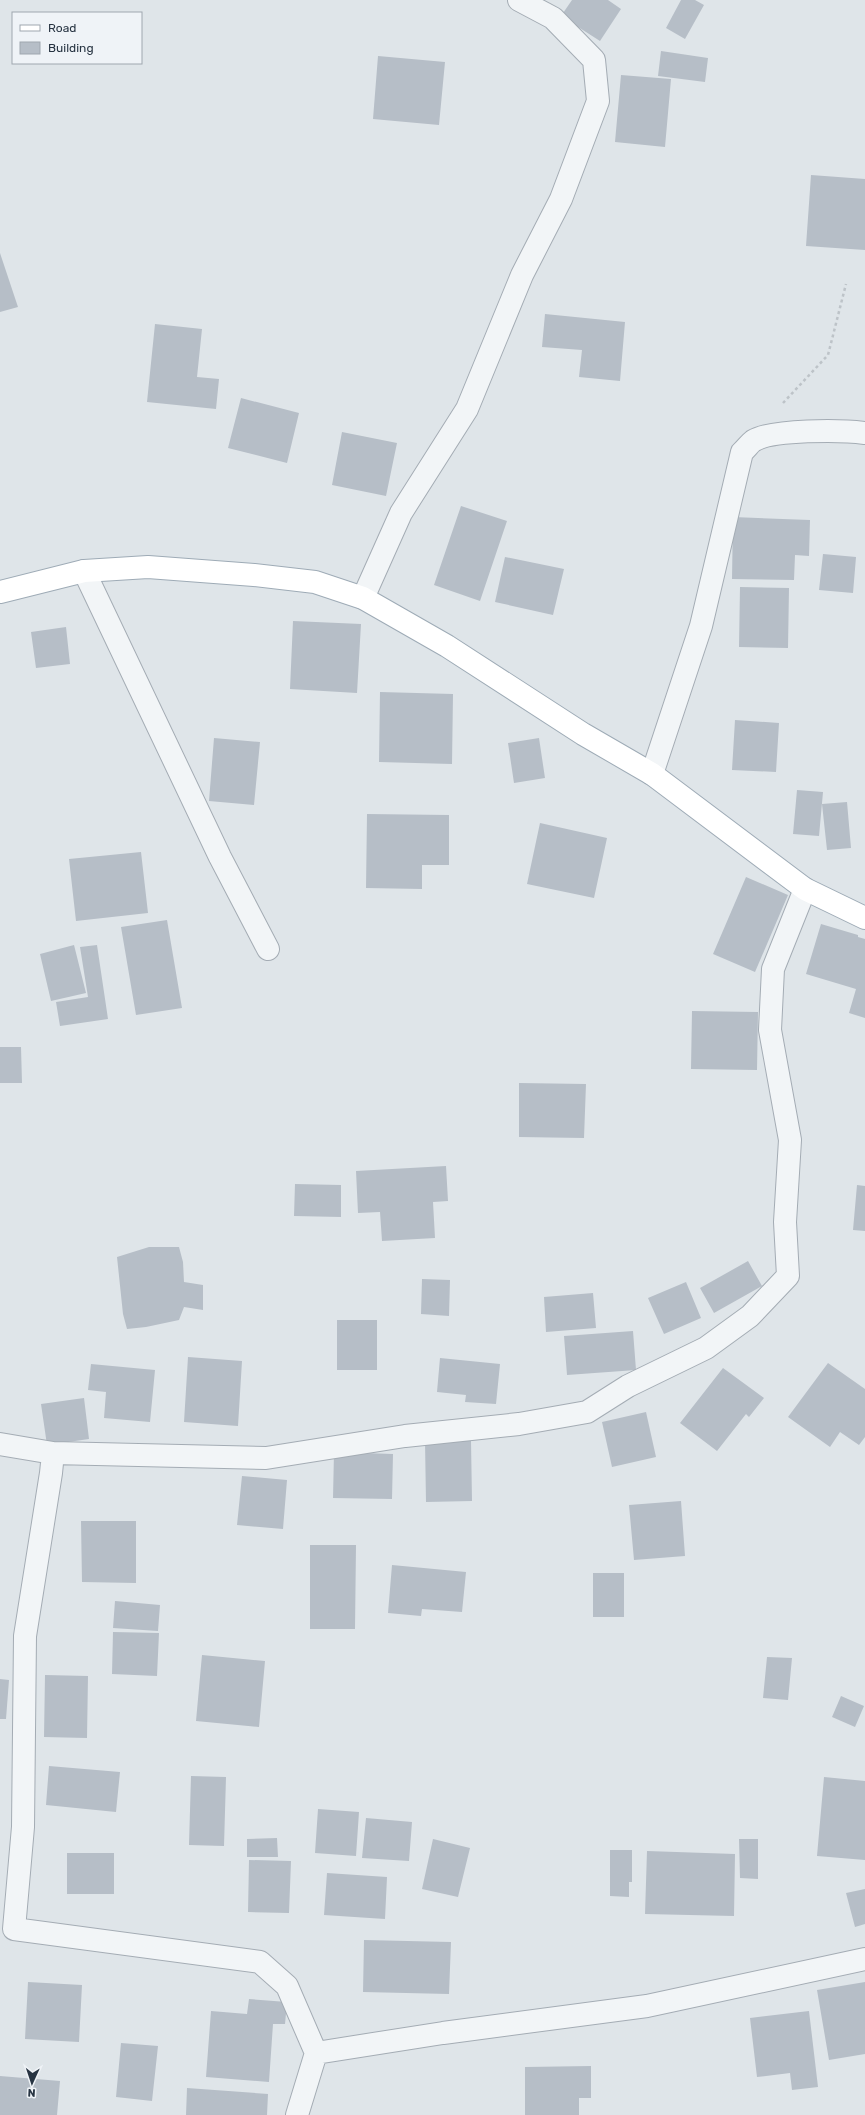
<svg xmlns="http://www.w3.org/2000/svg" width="865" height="2115" viewBox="0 0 865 2115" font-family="Rubik,sans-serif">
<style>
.building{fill:#b6bec7}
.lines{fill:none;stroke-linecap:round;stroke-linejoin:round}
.minor-casing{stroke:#a4acb4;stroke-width:24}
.major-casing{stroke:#9eabb6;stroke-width:24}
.path{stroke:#bdc3c8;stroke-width:2.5;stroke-dasharray:3 3;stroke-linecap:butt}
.minor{stroke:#f2f5f7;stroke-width:22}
.major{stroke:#fff;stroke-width:22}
</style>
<rect width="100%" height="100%" fill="#dfe5e9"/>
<!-- building -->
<path class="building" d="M 572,0 L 608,0 L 621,9 L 600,41 L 561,16 Z
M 681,0 L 695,0 L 704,5 L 685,39 L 666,28 Z
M 661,51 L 708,58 L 705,82 L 658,76 Z
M 378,56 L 445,62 L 439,125 L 373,119 Z
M 621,75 L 671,79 L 665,147 L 615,142 Z
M 811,175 L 865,179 L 865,250 L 806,246 Z
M 0,253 L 18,307 L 0,312 Z
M 545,314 L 625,322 L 620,381 L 579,377 L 582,350 L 542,347 Z
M 155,324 L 202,329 L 197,377 L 219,379 L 216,409 L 147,402 Z
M 241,398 L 299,413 L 287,463 L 228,448 Z
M 342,432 L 397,443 L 386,496 L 332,485 Z
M 461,506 L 507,521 L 480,601 L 434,585 Z
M 733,517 L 810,520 L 809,556 L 795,555 L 794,580 L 732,579 Z
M 823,554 L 856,557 L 853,593 L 819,590 Z
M 505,557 L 564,569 L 553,615 L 495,602 Z
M 740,587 L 789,588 L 788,648 L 739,647 Z
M 293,621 L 361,624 L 357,693 L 290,689 Z
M 66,627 L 70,664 L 36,668 L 31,632 Z
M 380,692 L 453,694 L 452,764 L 379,762 Z
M 735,720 L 779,723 L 776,772 L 732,770 Z
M 214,738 L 260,742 L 254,805 L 209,801 Z
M 539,738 L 545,778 L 514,783 L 508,743 Z
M 797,790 L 823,792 L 819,836 L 793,834 Z
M 847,802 L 851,848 L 827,850 L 822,804 Z
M 367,814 L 449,815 L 449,865 L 422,865 L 422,889 L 366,888 Z
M 540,823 L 607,838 L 594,898 L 527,884 Z
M 141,852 L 148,913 L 76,921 L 69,859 Z
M 746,877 L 788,895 L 755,972 L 713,954 Z
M 167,920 L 182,1008 L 136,1015 L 121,927 Z
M 821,924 L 858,935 L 858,937 L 865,939 L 865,1018 L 849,1013 L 856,989 L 806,974 Z
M 74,945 L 86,993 L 51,1001 L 40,954 Z
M 97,945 L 108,1019 L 60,1026 L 56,1002 L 88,997 L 80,947 Z
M 692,1011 L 758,1012 L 757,1070 L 691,1069 Z
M 0,1047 L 21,1047 L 22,1083 L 0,1083 Z
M 519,1083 L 586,1084 L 584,1138 L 519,1137 Z
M 446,1166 L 448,1201 L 433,1202 L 435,1238 L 382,1241 L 380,1212 L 358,1213 L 356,1171 Z
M 295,1184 L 341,1185 L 341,1217 L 294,1216 Z
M 857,1185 L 865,1186 L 865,1231 L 853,1230 Z
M 149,1247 L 179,1247 L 183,1262 L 184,1282 L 203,1285 L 203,1310 L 184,1307 L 179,1320 L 146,1327 L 127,1329 L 123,1314 L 117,1257 Z
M 748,1261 L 762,1286 L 714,1313 L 700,1288 Z
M 422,1279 L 450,1280 L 449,1316 L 421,1314 Z
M 686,1282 L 701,1318 L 664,1334 L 648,1298 Z
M 593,1293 L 596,1328 L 546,1332 L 544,1297 Z
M 337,1320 L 377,1320 L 377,1370 L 337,1370 Z
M 633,1331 L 636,1370 L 567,1375 L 564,1336 Z
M 188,1357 L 242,1361 L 238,1426 L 184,1422 Z
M 440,1358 L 500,1364 L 496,1404 L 465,1402 L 466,1395 L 437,1392 Z
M 828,1363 L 865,1389 L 865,1437 L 859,1445 L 840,1432 L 830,1447 L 788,1417 Z
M 91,1364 L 155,1370 L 150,1422 L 104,1418 L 106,1392 L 88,1390 Z
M 723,1368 L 764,1398 L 749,1417 L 746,1414 L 717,1451 L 680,1423 Z
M 84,1398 L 89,1439 L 47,1445 L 41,1404 Z
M 646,1412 L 656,1457 L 612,1467 L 602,1422 Z
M 425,1441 L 471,1441 L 472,1501 L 426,1502 Z
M 334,1452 L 393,1454 L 392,1499 L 333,1498 Z
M 242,1476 L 287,1480 L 283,1529 L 237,1525 Z
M 681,1501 L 685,1556 L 634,1560 L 629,1505 Z
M 81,1521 L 136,1521 L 136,1583 L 82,1582 Z
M 310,1545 L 356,1545 L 355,1629 L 310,1629 Z
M 392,1565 L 466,1572 L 462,1612 L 422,1609 L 421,1616 L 388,1613 Z
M 593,1573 L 624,1573 L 624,1617 L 593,1617 Z
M 115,1601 L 160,1605 L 158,1631 L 113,1628 Z
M 113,1632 L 159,1633 L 157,1676 L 112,1674 Z
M 202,1655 L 265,1661 L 259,1727 L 196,1721 Z
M 767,1657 L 792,1658 L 788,1700 L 763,1698 Z
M 45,1675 L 88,1676 L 87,1738 L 44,1737 Z
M 0,1679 L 9,1680 L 6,1719 L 0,1719 Z
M 841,1696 L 864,1706 L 855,1727 L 832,1717 Z
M 49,1766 L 120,1772 L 116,1812 L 46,1805 Z
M 191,1776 L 226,1777 L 224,1846 L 189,1845 Z
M 824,1777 L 865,1781 L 865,1860 L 817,1856 Z
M 318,1809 L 359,1812 L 356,1856 L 315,1853 Z
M 366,1818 L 412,1822 L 409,1861 L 362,1858 Z
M 277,1838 L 278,1857 L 247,1857 L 247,1839 Z
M 433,1839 L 470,1848 L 458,1897 L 422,1889 Z
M 739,1839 L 758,1839 L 758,1879 L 740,1878 Z
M 610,1850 L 632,1850 L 632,1882 L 629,1882 L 629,1897 L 610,1896 Z
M 647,1851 L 735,1854 L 734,1916 L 645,1914 Z
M 67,1853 L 114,1853 L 114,1894 L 67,1894 Z
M 249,1860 L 291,1861 L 289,1913 L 248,1912 Z
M 327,1873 L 387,1877 L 385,1919 L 324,1915 Z
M 865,1889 L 865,1924 L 855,1927 L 846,1893 Z
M 364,1940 L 451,1942 L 449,1994 L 363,1992 Z
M 28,1982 L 82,1985 L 79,2042 L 25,2039 Z
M 865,1982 L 865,2054 L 829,2060 L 817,1990 Z
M 249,1999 L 287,2002 L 285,2024 L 273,2024 L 269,2082 L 206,2077 L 211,2011 L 247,2014 Z
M 809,2011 L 818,2087 L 792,2090 L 790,2073 L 757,2077 L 750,2018 Z
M 121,2043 L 158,2046 L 152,2101 L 116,2097 Z
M 591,2066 L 591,2098 L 579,2098 L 579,2115 L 525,2115 L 525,2067 Z
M 0,2076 L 60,2081 L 57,2115 L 0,2115 Z
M 187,2088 L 268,2094 L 267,2115 L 186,2115 Z"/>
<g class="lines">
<!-- minor casing -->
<g class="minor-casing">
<path id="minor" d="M 84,571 L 220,857 L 268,949
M 363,598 L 401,513 L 467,409 L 522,275 L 561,199 L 598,101 L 594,60 L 553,18 L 519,0
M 652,774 L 701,626 L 742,452 C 746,449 749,444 753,441 C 772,429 842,430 865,433
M 0,1444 L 53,1453
M 316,2053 L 287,1986 L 260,1962 L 14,1929 L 23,1827 L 25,1636 L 51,1473 L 53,1453 L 266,1458 L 405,1436 L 519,1424 L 587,1412 L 628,1386 L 706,1348 L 750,1316 L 788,1276 L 785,1222 L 790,1140 L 770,1030 L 773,969 L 805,889
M 297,2115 L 316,2053 L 443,2033 L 647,2006 L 865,1959"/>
</g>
<!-- major casing -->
<g class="major-casing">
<path id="major" d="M 0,592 L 84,571 L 148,567 L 254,575 L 315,582 L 363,598 L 447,646 L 583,734 L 652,774 L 805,889 L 865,918"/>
</g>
<!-- path -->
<path class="path" d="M 783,403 L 828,355 L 846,284"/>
<!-- minor -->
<use href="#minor" class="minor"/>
<!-- major -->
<use href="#major" class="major"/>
</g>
<!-- legend -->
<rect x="12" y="12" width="130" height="52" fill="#eff3f7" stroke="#9fa7af"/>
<rect x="20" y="25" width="20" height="6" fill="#ffffff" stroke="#9fa7af"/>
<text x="48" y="32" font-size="12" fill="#273442">Road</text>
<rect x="20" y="42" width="20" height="12" fill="#b6bec7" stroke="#9fa7af"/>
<text x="48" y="52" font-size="12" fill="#273442">Building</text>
<!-- north arrow -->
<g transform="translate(32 2083) rotate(183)" stroke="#eff3f7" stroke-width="3" paint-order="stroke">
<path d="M0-3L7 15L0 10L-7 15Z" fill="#273442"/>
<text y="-6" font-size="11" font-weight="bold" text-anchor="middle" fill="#273442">N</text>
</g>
</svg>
